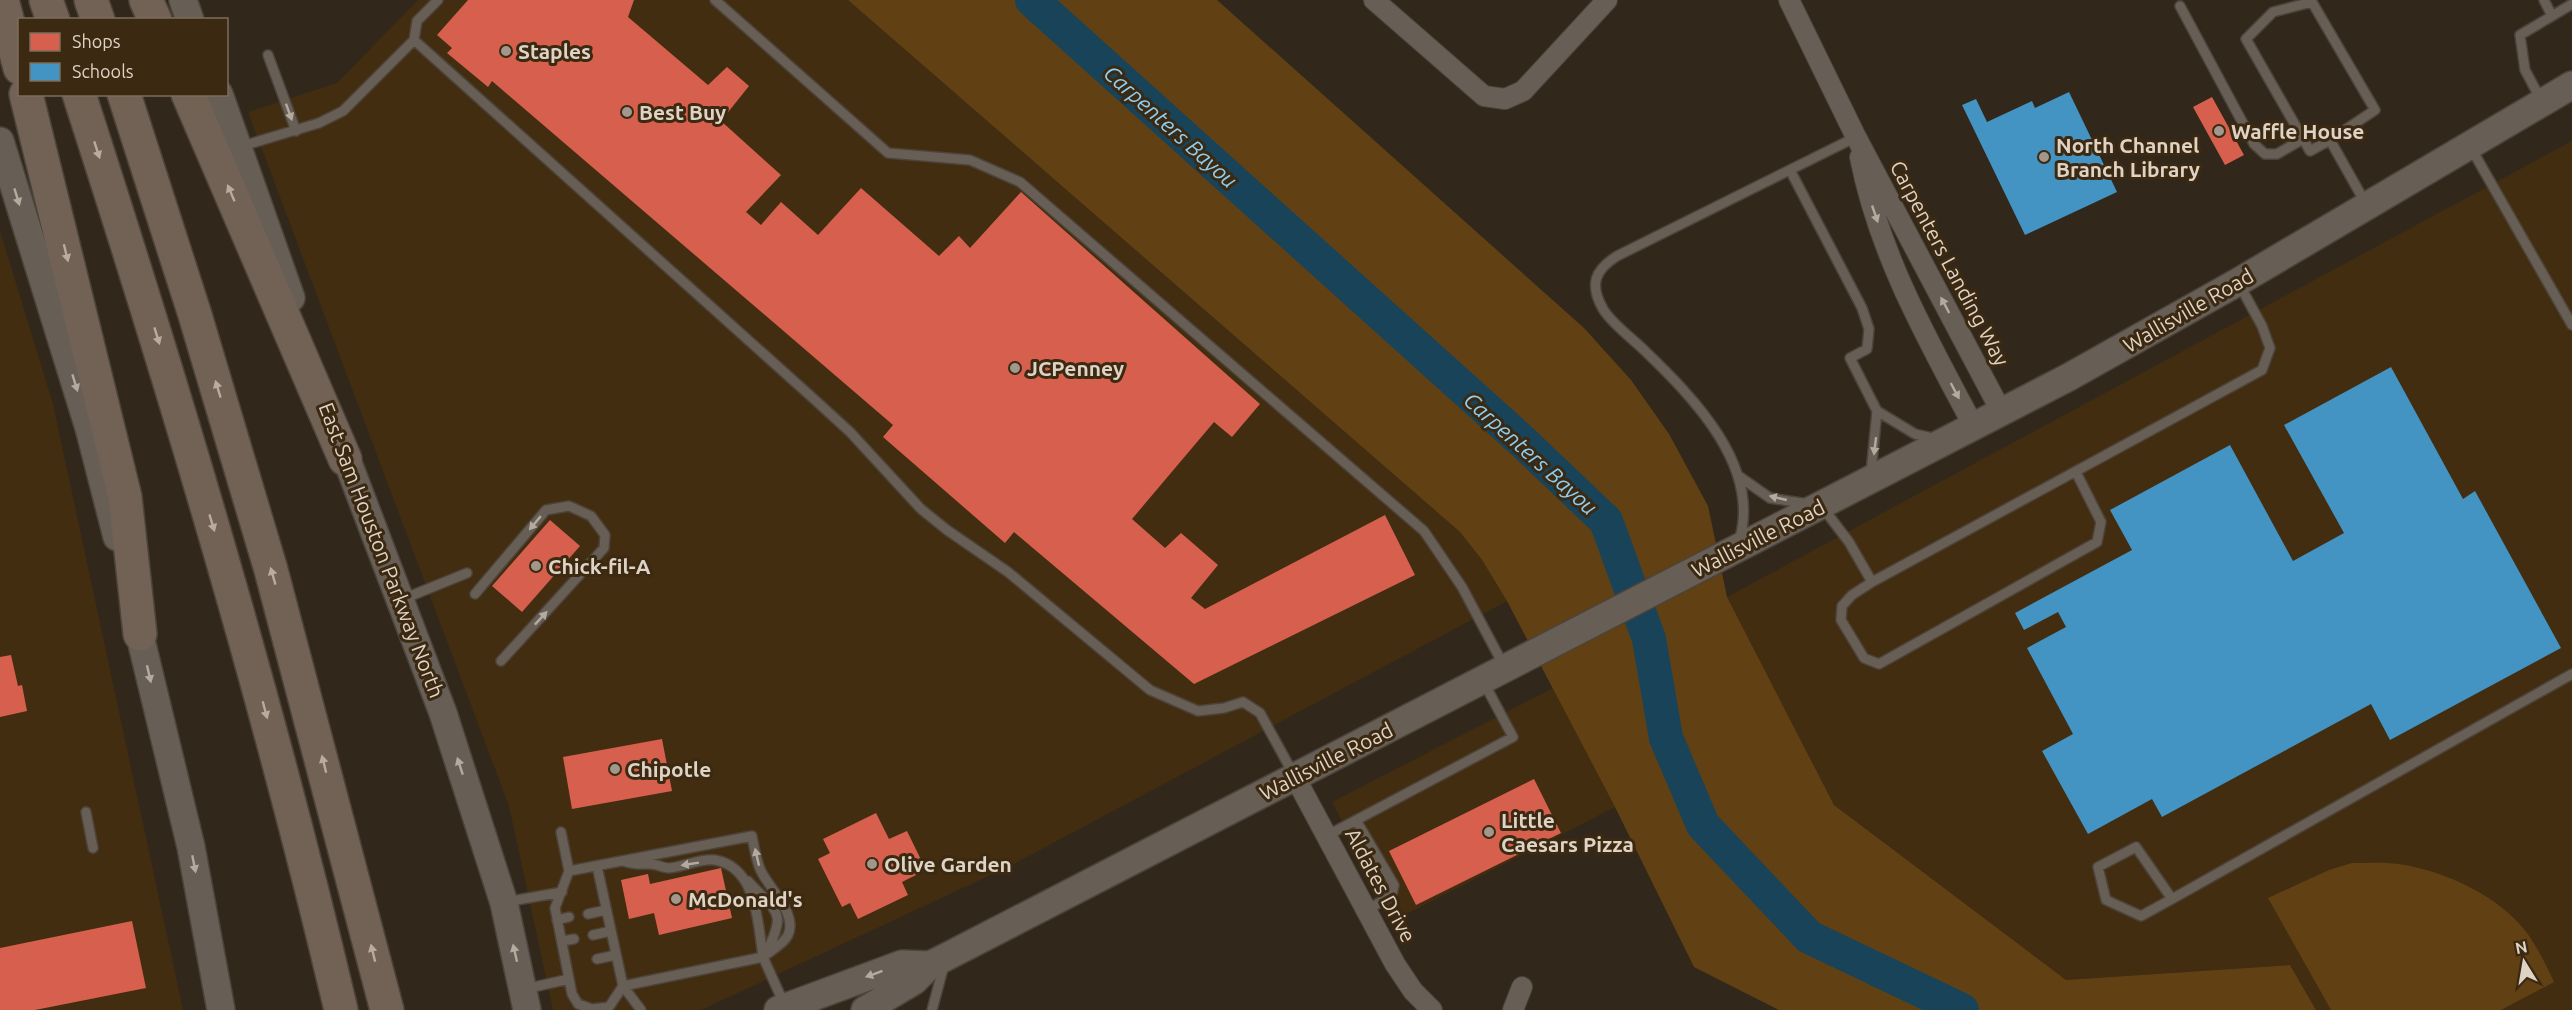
<svg xmlns="http://www.w3.org/2000/svg" width="2572" height="1010" viewBox="0 0 2572 1010" font-family="Ubuntu,sans-serif">
<style>
.built{fill:#422d11}
.green{fill:#614114}
.shops{fill:#d6604d}
.schools{fill:#4393c3}
.lines{fill:none;stroke-linecap:round;stroke-linejoin:round}
.river{stroke:#184359;stroke-width:34}
.lane-casing{stroke:#4c433a;stroke-width:12}
.street-casing{stroke:#4c433a;stroke-width:22}
.secondary-casing{stroke:#4c433a;stroke-width:30}
.highway-casing{stroke:#4c433a;stroke-width:36}
.lane{stroke:#675f55;stroke-width:9}
.street{stroke:#675f55;stroke-width:20}
.secondary{stroke:#675f55;stroke-width:27}
.highway{stroke:#726155;stroke-width:33}
.oneway{fill:#b5aa9e}
.oneway2{fill:#b9ab9e}
.poi-dot{fill:#a2978a;stroke:#3b2911;stroke-width:2}
.labels{text-anchor:middle;dominant-baseline:central;stroke-width:6;stroke-linejoin:round;paint-order:stroke}
.poi-label{font-size:21px;font-weight:bold;fill:#dfd3c6;stroke:#3b2911;text-anchor:start}
.street-label{font-size:21px;fill:#dfd3c6;stroke:#3b2911}
.water-label{font-size:22px;font-style:italic;fill:#8dcef3;stroke:#3b2911}
</style>
<rect width="100%" height="100%" fill="#31281b"/>
<!-- built -->
<path class="built" d="M 418,0 L 848,0 L 1460,532 L 1482,560 L 1507,601 L 1010,866 L 701,1010 L 553,1010 L 509,806 L 248,112 L 337,83 Z
M 2572,141 L 2572,1010 L 2316,1010 L 2290,965 L 2066,980 L 1834,805 L 1727,597 Z
M 0,231 L 53,404 L 183,1010 L 0,1010 Z
M 1553,688 L 1615,807 L 1395,920 L 1332,802 Z"/>
<!-- green -->
<path class="green" d="M 848,0 L 1217,0 L 1584,328 L 1631,380 L 1669,434 L 1708,506 L 1727,597 L 1834,805 L 2066,980 L 2290,965 L 2316,1010 L 1779,1010 L 1694,967 L 1615,807 L 1507,601 L 1482,560 L 1460,532 Z
M 2352,863 C 2367,863 2383,862 2398,864 C 2443,870 2500,896 2527,933 C 2538,948 2546,965 2554,982 L 2501,1010 L 2331,1010 L 2268,898 L 2329,870 Z"/>
<!-- shops -->
<path class="shops" d="M 468,0 L 634,0 L 628,17 L 708,85 L 727,67 L 749,86 L 721,121 L 781,175 L 746,212 L 761,225 L 781,202 L 818,235 L 861,188 L 939,256 L 959,236 L 970,248 L 1021,192 L 1260,404 L 1232,437 L 1214,422 L 1132,519 L 1165,548 L 1181,533 L 1218,565 L 1191,598 L 1205,609 L 1385,515 L 1415,575 L 1194,684 L 1014,532 L 1005,543 L 883,437 L 893,425 L 492,81 L 488,87 L 447,53 L 452,48 L 437,35 Z
M 2212,97 L 2244,155 L 2225,165 L 2193,107 Z
M 550,520 L 580,546 L 522,612 L 492,586 Z
M 11,655 L 18,686 L 22,685 L 27,711 L 0,717 L 0,657 Z
M 662,739 L 672,791 L 572,809 L 563,757 Z
M 1534,779 L 1561,833 L 1416,905 L 1389,851 Z
M 876,813 L 889,839 L 907,831 L 926,870 L 902,882 L 908,895 L 858,919 L 850,903 L 842,907 L 818,859 L 830,853 L 823,839 Z
M 721,868 L 732,918 L 659,935 L 654,913 L 629,919 L 621,880 L 648,874 L 650,884 Z
M 132,921 L 146,988 L 35,1010 L 0,1010 L 0,948 Z"/>
<!-- schools -->
<path class="schools" d="M 2069,92 L 2117,192 L 2025,235 L 1962,105 L 1976,99 L 1987,122 L 2032,101 L 2035,108 Z
M 2391,367 L 2463,499 L 2475,491 L 2561,648 L 2390,740 L 2371,704 L 2162,817 L 2152,799 L 2088,834 L 2042,751 L 2073,734 L 2027,648 L 2066,627 L 2058,612 L 2024,630 L 2015,613 L 2132,550 L 2110,510 L 2230,445 L 2293,561 L 2344,533 L 2284,425 Z"/>
<g class="lines">
<!-- river -->
<path class="river" d="M 1032,0 L 1523,442 L 1606,521 L 1649,639 L 1666,738 L 1703,825 L 1809,937 L 1962,1010"/>
<!-- lane casing -->
<g class="lane-casing">
<path id="lane" d="M 715,0 L 888,153 L 970,160 L 1020,182 L 1424,531 L 1462,587 L 1504,666
M 2544,0 L 2552,16 L 2572,4
M 2180,6 L 2254,144 L 2265,154 L 2277,154 L 2303,139
M 414,40 L 417,21 L 438,0
M 268,55 L 296,131
M 2541,100 L 2525,70 L 2520,35 L 2552,16
M 2330,140 L 2375,110 L 2312,2 L 2273,12 L 2246,39 L 2310,151 L 2330,140 L 2366,204
M 239,147 L 319,123 L 343,111 L 414,40 L 815,400 L 850,432 L 921,509 L 947,530 L 1008,572 L 1150,690 L 1198,711 L 1224,708 L 1243,702 L 1260,713 L 1294,775
M 2471,148 L 2572,325
M 1790,170 L 1862,308 L 1869,329 L 1867,349 L 1850,358 L 1877,411 L 1871,473
M 1877,411 L 1915,434 L 1937,439
M 1740,477 L 1770,498 L 1808,504
M 1823,508 L 1849,542 L 1872,582 L 2262,370 L 2270,348 L 2262,326 L 2239,284
M 1739,541 C 1762,467 1693,397 1645,351 C 1632,338 1612,324 1603,309 C 1589,284 1595,270 1617,256 L 1856,137
M 1872,582 L 1852,595 L 1842,606 L 1841,620 L 1864,658 L 1879,664 L 2097,542 L 2101,522 L 2076,472
M 475,594 L 546,510 L 569,506 L 591,516 L 605,535 L 604,548 L 501,661
M 403,599 L 467,573
M 86,812 L 93,848
M 1356,820 L 1394,885 L 1392,895 L 1367,910
M 561,832 L 569,871 L 555,908 L 572,994 L 578,1004 L 592,1009 L 609,1007 L 623,986 L 763,957 L 785,1006
M 1328,835 L 1513,737 L 1483,681
M 623,861 C 634,865 640,864 650,864 C 657,864 663,868 669,868 C 684,867 700,858 715,860 C 757,867 758,924 763,957
M 597,866 L 623,986 L 641,1010
M 569,871 L 752,836 C 754,847 756,859 760,869 C 768,888 798,913 788,935 C 784,944 770,951 763,957
M 748,881 C 778,914 787,911 766,953
M 2172,899 L 2136,847 L 2098,867 L 2106,900 L 2141,916 L 2172,899 L 2572,674
M 506,902 L 562,892
M 588,914 L 606,910
M 557,920 L 569,917
M 593,935 L 611,931
M 562,941 L 574,939
M 597,959 L 616,955
M 525,989 L 569,979
M 932,1010 L 944,965"/>
</g>
<!-- street casing -->
<g class="street-casing">
<path id="street" d="M 1374,0 L 1484,96 L 1505,99 L 1523,91 L 1607,0
M 1789,0 L 1856,137 L 2002,413
M 1860,157 C 1879,255 1928,340 1974,427
M 1295,777 L 1395,964 L 1413,991 L 1432,1010
M 1513,1010 L 1522,987"/>
</g>
<!-- secondary casing -->
<g class="secondary-casing">
<path id="secondary" d="M 183,0 L 190,20
M 219,94 L 291,298
M 0,141 L 89,428 L 117,537
M 339,439 L 443,713 L 504,903 L 527,1010
M 135,615 L 191,847 L 221,1010
M 778,1010 L 902,964 L 930,965
M 865,1010 L 914,981 L 930,965 L 946,957 L 2069,377 L 2238,282 L 2572,85"/>
</g>
<!-- highway casing -->
<g class="highway-casing">
<path id="highway" d="M 2,0 L 20,68
M 46,0 L 53,20
M 91,0 L 98,20
M 146,0 L 155,20
M 26,94 L 125,497 L 140,634
M 79,94 C 177,397 268,701 341,1010
M 124,94 L 195,315 L 271,570 L 387,1010
M 188,94 L 345,459"/>
</g>
<!-- lane -->
<use href="#lane" class="lane"/>
<!-- street -->
<use href="#street" class="street"/>
<!-- secondary -->
<use href="#secondary" class="secondary"/>
<!-- highway -->
<use href="#highway" class="highway"/>
</g>
<!-- one-way arrows -->
<defs><path id="oneway-solid" d="M-6-.8H1V-3.2L6.5 0L1 3.2V.8H-6Z" transform="scale(1.5)"/></defs>
<g class="oneway">
<use href="#oneway-solid" transform="translate(289 112) rotate(70)"/>
<use href="#oneway-solid" transform="translate(17 197) rotate(73)"/>
<use href="#oneway-solid" transform="translate(1875 214) rotate(71)"/>
<use href="#oneway-solid" transform="translate(1945 305) rotate(-118)"/>
<use href="#oneway-solid" transform="translate(75 383) rotate(73)"/>
<use href="#oneway-solid" transform="translate(1955 391) rotate(62)"/>
<use href="#oneway-solid" transform="translate(1875 446) rotate(97)"/>
<use href="#oneway-solid" transform="translate(1778 498) rotate(-167)"/>
<use href="#oneway-solid" transform="translate(535 523) rotate(130)"/>
<use href="#oneway-solid" transform="translate(541 618) rotate(-47)"/>
<use href="#oneway-solid" transform="translate(149 674) rotate(77)"/>
<use href="#oneway-solid" transform="translate(460 766) rotate(-108)"/>
<use href="#oneway-solid" transform="translate(757 857) rotate(-103)"/>
<use href="#oneway-solid" transform="translate(194 864) rotate(79)"/>
<use href="#oneway-solid" transform="translate(690 864) rotate(171)"/>
<use href="#oneway-solid" transform="translate(515 953) rotate(-103)"/>
<use href="#oneway-solid" transform="translate(874 974) rotate(160)"/>
</g>
<g class="oneway2">
<use href="#oneway-solid" transform="translate(97 150) rotate(72)"/>
<use href="#oneway-solid" transform="translate(231 193) rotate(-113)"/>
<use href="#oneway-solid" transform="translate(66 253) rotate(76)"/>
<use href="#oneway-solid" transform="translate(157 336) rotate(73)"/>
<use href="#oneway-solid" transform="translate(218 389) rotate(-107)"/>
<use href="#oneway-solid" transform="translate(212 523) rotate(73)"/>
<use href="#oneway-solid" transform="translate(273 576) rotate(-106)"/>
<use href="#oneway-solid" transform="translate(265 710) rotate(75)"/>
<use href="#oneway-solid" transform="translate(324 764) rotate(-104)"/>
<use href="#oneway-solid" transform="translate(373 953) rotate(-104)"/>
</g>
<!-- markers -->
<g class="poi-dot">
<circle cx="506" cy="51" r="6"/>
<circle cx="627" cy="112" r="6"/>
<circle cx="2219" cy="131" r="6"/>
<circle cx="2044" cy="157" r="6"/>
<circle cx="1015" cy="368" r="6"/>
<circle cx="536" cy="566" r="6"/>
<circle cx="615" cy="769" r="6"/>
<circle cx="1489" cy="832" r="6"/>
<circle cx="872" cy="864" r="6"/>
<circle cx="676" cy="899" r="6"/>
</g>
<g class="labels">
<!-- poi labels -->
<g class="poi-label">
<text x="518" y="51">Staples</text>
<text x="639" y="112">Best Buy</text>
<text x="2231" y="131">Waffle House</text>
<text x="2056" y="145">North Channel<tspan x="2056" dy="24">Branch Library</tspan></text>
<text x="1027" y="368">JCPenney</text>
<text x="548" y="566">Chick-fil-A</text>
<text x="627" y="769">Chipotle</text>
<text x="1501" y="820">Little<tspan x="1501" dy="24">Caesars Pizza</tspan></text>
<text x="884" y="864">Olive Garden</text>
<text x="688" y="899">McDonald's</text>
</g>
<!-- street labels -->
<g class="street-label">
<text transform="translate(1950 263) rotate(62)">Carpenters Landing Way</text>
<text transform="translate(2188 310) rotate(-30)">Wallisville Road</text>
<text transform="translate(1758 538) rotate(-27)">Wallisville Road</text>
<text transform="translate(382 550) rotate(69)">East Sam Houston Parkway North</text>
<text transform="translate(1326 761) rotate(-27)">Wallisville Road</text>
<text transform="translate(1381 885) rotate(62)">Aldates Drive</text>
</g>
<!-- water labels -->
<g class="water-label">
<text transform="translate(1171 126) rotate(42)">Carpenters Bayou</text>
<text transform="translate(1531 453) rotate(42)">Carpenters Bayou</text>
</g>
</g>
<!-- legend -->
<rect x="18" y="18" width="210" height="78" fill="#3b2911" stroke="#7d6d59" stroke-width="1.5"/>
<rect x="30" y="33" width="30" height="18" fill="#d6604d" stroke="#7d6d59" stroke-width="1.5"/>
<text x="72" y="48" font-size="18" fill="#dfd3c6">Shops</text>
<rect x="30" y="63" width="30" height="18" fill="#4393c3" stroke="#7d6d59" stroke-width="1.5"/>
<text x="72" y="78" font-size="18" fill="#dfd3c6">Schools</text>
<!-- north arrow -->
<g transform="translate(2524 962) rotate(349)" stroke="#3b2911" stroke-width="4.5" paint-order="stroke">
<path d="M0-4.5L10 22L0 15L-10 22Z" fill="#dfd3c6"/>
<text y="-9" font-size="16" font-weight="bold" text-anchor="middle" fill="#dfd3c6">N</text>
</g>
</svg>
